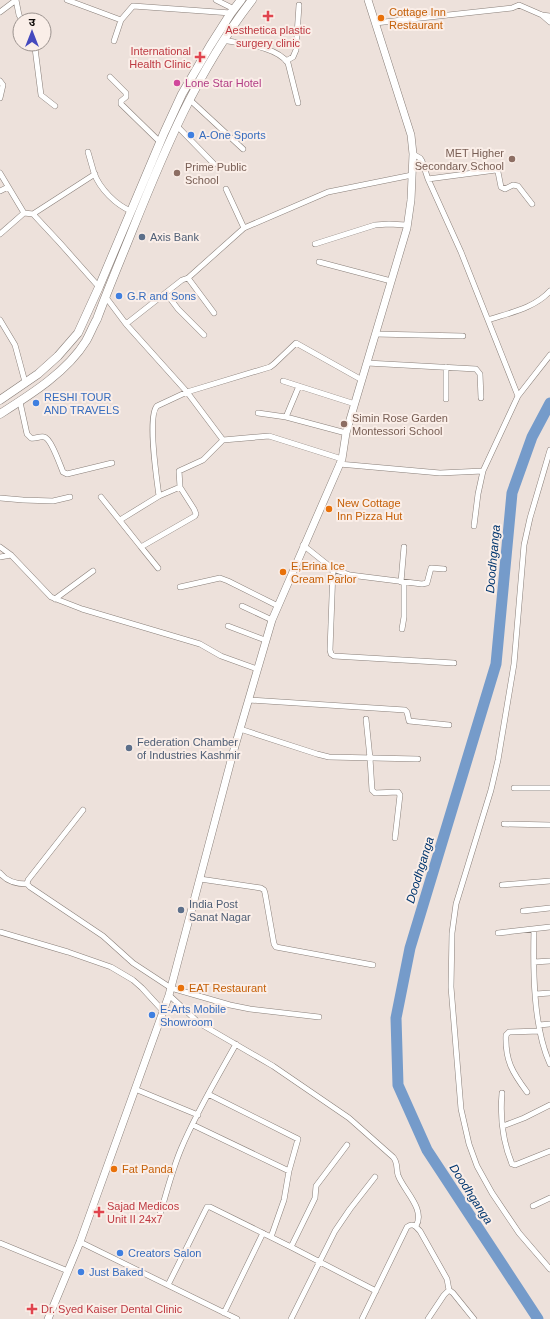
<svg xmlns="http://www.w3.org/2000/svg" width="550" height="1319" viewBox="0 0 550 1319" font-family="Arial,'Noto Sans Devanagari',sans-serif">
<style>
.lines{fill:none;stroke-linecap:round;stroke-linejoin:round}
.river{stroke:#759bca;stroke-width:11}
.street-casing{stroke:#897f79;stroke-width:6}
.secondary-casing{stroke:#897f79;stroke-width:8}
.primary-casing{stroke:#897f79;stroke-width:9}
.street{stroke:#fff;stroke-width:5}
.secondary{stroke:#fff;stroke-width:7}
.primary{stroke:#fff;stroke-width:8}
.health-dot{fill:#e0444e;stroke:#faeee8;stroke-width:1.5}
.food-dot{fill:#e8710a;stroke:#faeee8;stroke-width:1.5}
.hotel-dot{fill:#d1479c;stroke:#faeee8;stroke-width:1.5}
.shop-dot{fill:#3f7fe0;stroke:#faeee8;stroke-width:1.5}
.education-dot{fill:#8d6e63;stroke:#faeee8;stroke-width:1.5}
.service-dot{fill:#5c6f8a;stroke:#faeee8;stroke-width:1.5}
.labels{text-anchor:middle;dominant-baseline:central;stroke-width:4;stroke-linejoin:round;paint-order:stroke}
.food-label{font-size:11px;fill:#c56008;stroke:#faeee8;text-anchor:start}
.health-label{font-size:11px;fill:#be3a42;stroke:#faeee8;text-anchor:start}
.hotel-label{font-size:11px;fill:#b23c85;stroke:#faeee8;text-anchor:start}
.shop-label{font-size:11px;fill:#366cbe;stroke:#faeee8;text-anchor:start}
.education-label{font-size:11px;fill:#785e54;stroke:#faeee8;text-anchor:start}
.service-label{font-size:11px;fill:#4e5e75;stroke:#faeee8;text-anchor:start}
.water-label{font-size:12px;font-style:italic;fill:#00366f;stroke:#faeee8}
</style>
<rect width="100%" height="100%" fill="#ede1db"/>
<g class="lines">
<!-- river -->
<path class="river" d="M 538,1319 L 427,1150 L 398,1085 L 396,1018 L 410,948 L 496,664 L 512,493 L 532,437 L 550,403"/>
<!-- street casing -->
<g class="street-casing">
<path id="street" d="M 16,0 L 19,15 L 22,20
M 67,0 L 121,20
M 216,0 L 234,9
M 0,12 L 16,0
M 542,15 L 550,22
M 375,23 L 512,8 L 519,5 L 542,15 L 550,16
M 223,40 C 242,44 276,46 288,63 L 298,103
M 114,41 L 121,20 L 133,6 L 231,13
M 31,44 L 35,48 L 41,95 L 55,106
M 286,61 L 293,57 L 296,50 L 299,5
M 110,77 L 126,93 L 126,97 L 121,101 L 121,104 L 160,142
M 0,81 L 3,85 L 0,98
M 189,99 L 243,149
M 177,126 L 214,164
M 88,152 C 90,159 92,166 94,173 C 100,189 116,205 131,211
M 0,173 L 24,213
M 95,174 L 33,214 L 60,243 L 99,287
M 428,179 L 496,170 L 498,172 L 501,187 L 505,189 L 513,185 L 518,186 L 532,204
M 226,189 L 244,228
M 0,191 L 8,187
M 0,234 L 24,213 L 33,214
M 315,244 L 375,225 L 389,224 L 406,225
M 319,262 L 391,281
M 188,278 L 214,313
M 166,293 L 178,309 L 204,335
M 105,296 L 126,324 L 187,392 L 223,440
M 0,320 L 15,345 L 25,382
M 488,320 C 509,313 535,308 550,291
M 126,324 L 182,280 L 188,278 L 244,228 L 328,192 L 412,175
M 375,334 L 463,336
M 367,363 L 476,369 L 480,374 L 481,398
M 446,367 L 446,399
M 283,381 L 355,404
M 518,396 L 550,355
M 20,402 L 27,434 L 31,438 C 35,439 40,436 44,437 C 51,438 60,465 63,472 L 67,474 L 112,463
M 258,413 L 286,417 L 346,433
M 286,417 L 299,386
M 550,450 L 530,518 L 524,545 L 514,664 L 498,760 L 491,790 L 456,904 L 452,933 L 451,987 L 461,1109 L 469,1144 L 477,1166 L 492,1193 L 519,1233 L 550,1269
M 339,464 L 440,473 L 483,471 L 518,396 L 461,252 L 428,179 L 422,161 L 420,158 L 413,154
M 159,496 C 157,481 147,416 157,406 L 187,392 L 270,367 L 274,364 L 296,343 L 362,380
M 101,497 L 141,547
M 0,498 L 23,500 L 53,501 L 70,497
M 120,520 L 159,496 L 180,487
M 474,526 L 478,494 L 483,471
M 303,545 L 333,569 L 350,575 L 422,584 L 427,583 L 431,568 L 444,569
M 0,547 L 11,555 L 51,597 L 82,609 L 200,644 L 221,656 L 257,669
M 0,557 L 11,555
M 158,568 L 141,547 L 195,516 L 196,514 L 194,509 L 180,487 L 179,471 L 203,460 L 223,440 L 269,436 L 342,459
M 333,569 L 330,650 L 331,654 L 334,656 L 454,663
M 401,582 L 404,547
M 180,587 L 220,578 L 228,581 L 278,606
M 55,599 L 93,571
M 242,606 L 272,620
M 228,626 L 265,640
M 402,629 L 404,617 L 404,583
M 249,700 L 405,710 L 407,712 L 409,721 L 449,725
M 366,719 L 370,758 L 372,790 L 375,793 L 398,792 L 400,795 L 395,838
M 240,729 L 317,754 L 329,757 L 418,759
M 514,788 L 550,788
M 83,810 L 28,880 L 27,884 L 30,887 L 103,936 L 133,963 L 171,988 L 230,1005 L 250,1009 L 319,1017
M 504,824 L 550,825
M 0,873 C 7,882 17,884 27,884
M 200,879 L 261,888 L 264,890 L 265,893 L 274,944 L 276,947 L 373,965
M 502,885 L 550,881
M 523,911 L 550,908
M 534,929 C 533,969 533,1027 550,1064
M 0,932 L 68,952 L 111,967 L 133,980 L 142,988 L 164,1012
M 498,933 L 550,927
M 534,962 L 550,961
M 536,994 L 550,993
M 169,995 L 199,1023 L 273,1066 L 349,1118 L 393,1157 C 398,1162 396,1168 398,1175 C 403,1190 426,1209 416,1226
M 539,1025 L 550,1024
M 135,1089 L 198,1115
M 527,1092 C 512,1072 505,1060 506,1035 L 509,1032 L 540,1031
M 502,1093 C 500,1116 503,1142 512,1164 L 515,1165 L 550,1151
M 208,1094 L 298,1139 L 289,1171 L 284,1200 L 271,1237
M 193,1125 L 289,1171
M 503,1126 L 524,1118 L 550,1105
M 533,1206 L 550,1198
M 158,1222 C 165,1198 171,1173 181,1149 C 196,1113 217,1078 236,1044
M 80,1242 L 237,1319
M 0,1243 L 68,1271
M 291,1247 L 315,1198 L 316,1186 L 347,1145
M 168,1285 L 207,1207 L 210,1207 L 291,1247 L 376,1291
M 224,1313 L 263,1233
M 291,1319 L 335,1231 L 350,1209 L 375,1177
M 362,1319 L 407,1227 C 413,1222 416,1227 420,1231 L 447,1279 L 449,1290
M 428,1319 L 444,1295 L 449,1290 L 453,1293 L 474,1319"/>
</g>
<!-- secondary casing -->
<g class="secondary-casing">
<path id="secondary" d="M 48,1319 L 80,1242 L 169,995 L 233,753 L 272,620 L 342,459 L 346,433 L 407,228 L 411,200 L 413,154 L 411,135 L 368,0"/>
</g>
<!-- primary casing -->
<g class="primary-casing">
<path id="primary" d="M 0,400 L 38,374 L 58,356 L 78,333 L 99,287 L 164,133 L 182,94 L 210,46 L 231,13 L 241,0
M 0,414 C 30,395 67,372 86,341 C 90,334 93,326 97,319 C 108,289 120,261 132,231 C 165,149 197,71 252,0"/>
</g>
<!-- street -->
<use href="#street" class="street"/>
<!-- secondary -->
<use href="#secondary" class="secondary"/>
<!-- primary -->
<use href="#primary" class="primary"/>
</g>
<!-- markers -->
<g class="health-dot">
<path d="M266 10h4v4h4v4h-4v4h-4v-4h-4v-4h4z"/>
<path d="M198 51h4v4h4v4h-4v4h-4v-4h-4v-4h4z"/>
<path d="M97 1206h4v4h4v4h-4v4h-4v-4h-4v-4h4z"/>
<path d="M30 1303h4v4h4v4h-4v4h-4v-4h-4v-4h4z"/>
</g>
<g class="food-dot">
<circle cx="381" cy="18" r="4"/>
<circle cx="329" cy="509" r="4"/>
<circle cx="283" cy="572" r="4"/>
<circle cx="181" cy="988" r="4"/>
<circle cx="114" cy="1169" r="4"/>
</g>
<circle class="hotel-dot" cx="177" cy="83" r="4"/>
<g class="shop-dot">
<circle cx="191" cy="135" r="4"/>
<circle cx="119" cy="296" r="4"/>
<circle cx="36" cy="403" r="4"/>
<circle cx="152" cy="1015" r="4"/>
<circle cx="120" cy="1253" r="4"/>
<circle cx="81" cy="1272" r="4"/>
</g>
<g class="education-dot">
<circle cx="512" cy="159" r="4"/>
<circle cx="177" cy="173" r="4"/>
<circle cx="344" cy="424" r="4"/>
</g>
<g class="service-dot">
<circle cx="142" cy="237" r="4"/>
<circle cx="129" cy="748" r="4"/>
<circle cx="181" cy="910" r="4"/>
</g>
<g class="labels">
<!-- food labels -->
<g class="food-label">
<text x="389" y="12">Cottage Inn<tspan x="389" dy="13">Restaurant</tspan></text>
<text x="337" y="503">New Cottage<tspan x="337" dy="13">Inn Pizza Hut</tspan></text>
<text x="291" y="566">E,Erina Ice<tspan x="291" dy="13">Cream Parlor</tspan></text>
<text x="189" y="988">EAT Restaurant</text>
<text x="122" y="1169">Fat Panda</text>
</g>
<!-- health labels -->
<g class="health-label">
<text x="268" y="30" text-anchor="middle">Aesthetica plastic<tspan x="268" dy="13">surgery clinic</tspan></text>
<text x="191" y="51" text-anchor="end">International<tspan x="191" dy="13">Health Clinic</tspan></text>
<text x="107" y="1206">Sajad Medicos<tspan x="107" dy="13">Unit II 24x7</tspan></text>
<text x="41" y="1309">Dr. Syed Kaiser Dental Clinic</text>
</g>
<!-- hotel labels -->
<g class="hotel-label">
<text x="185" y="83">Lone Star Hotel</text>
</g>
<!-- shop labels -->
<g class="shop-label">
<text x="199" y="135">A-One Sports</text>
<text x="127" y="296">G.R and Sons</text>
<text x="44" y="397">RESHI TOUR<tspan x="44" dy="13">AND TRAVELS</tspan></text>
<text x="160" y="1009">E-Arts Mobile<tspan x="160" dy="13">Showroom</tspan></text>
<text x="128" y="1253">Creators Salon</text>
<text x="89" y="1272">Just Baked</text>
</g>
<!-- education labels -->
<g class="education-label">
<text x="504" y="153" text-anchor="end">MET Higher<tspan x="504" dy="13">Secondary School</tspan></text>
<text x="185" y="167">Prime Public<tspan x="185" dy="13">School</tspan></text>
<text x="352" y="418">Simin Rose Garden<tspan x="352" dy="13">Montessori School</tspan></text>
</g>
<!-- service labels -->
<g class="service-label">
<text x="150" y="237">Axis Bank</text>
<text x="137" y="742">Federation Chamber<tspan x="137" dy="13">of Industries Kashmir</tspan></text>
<text x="189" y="904">India Post<tspan x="189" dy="13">Sanat Nagar</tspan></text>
</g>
<!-- water labels -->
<g class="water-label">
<text transform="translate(493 559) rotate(-85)">Doodhganga</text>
<text transform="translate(420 870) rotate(-73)">Doodhganga</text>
<text transform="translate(471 1194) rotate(57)">Doodhganga</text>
</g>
</g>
<!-- north arrow -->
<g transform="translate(32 32)"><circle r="19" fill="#faeee8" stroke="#9c938f"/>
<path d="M0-3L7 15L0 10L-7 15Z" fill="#4549be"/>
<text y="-6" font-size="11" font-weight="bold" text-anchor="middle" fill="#0f0b09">उ</text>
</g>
</svg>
